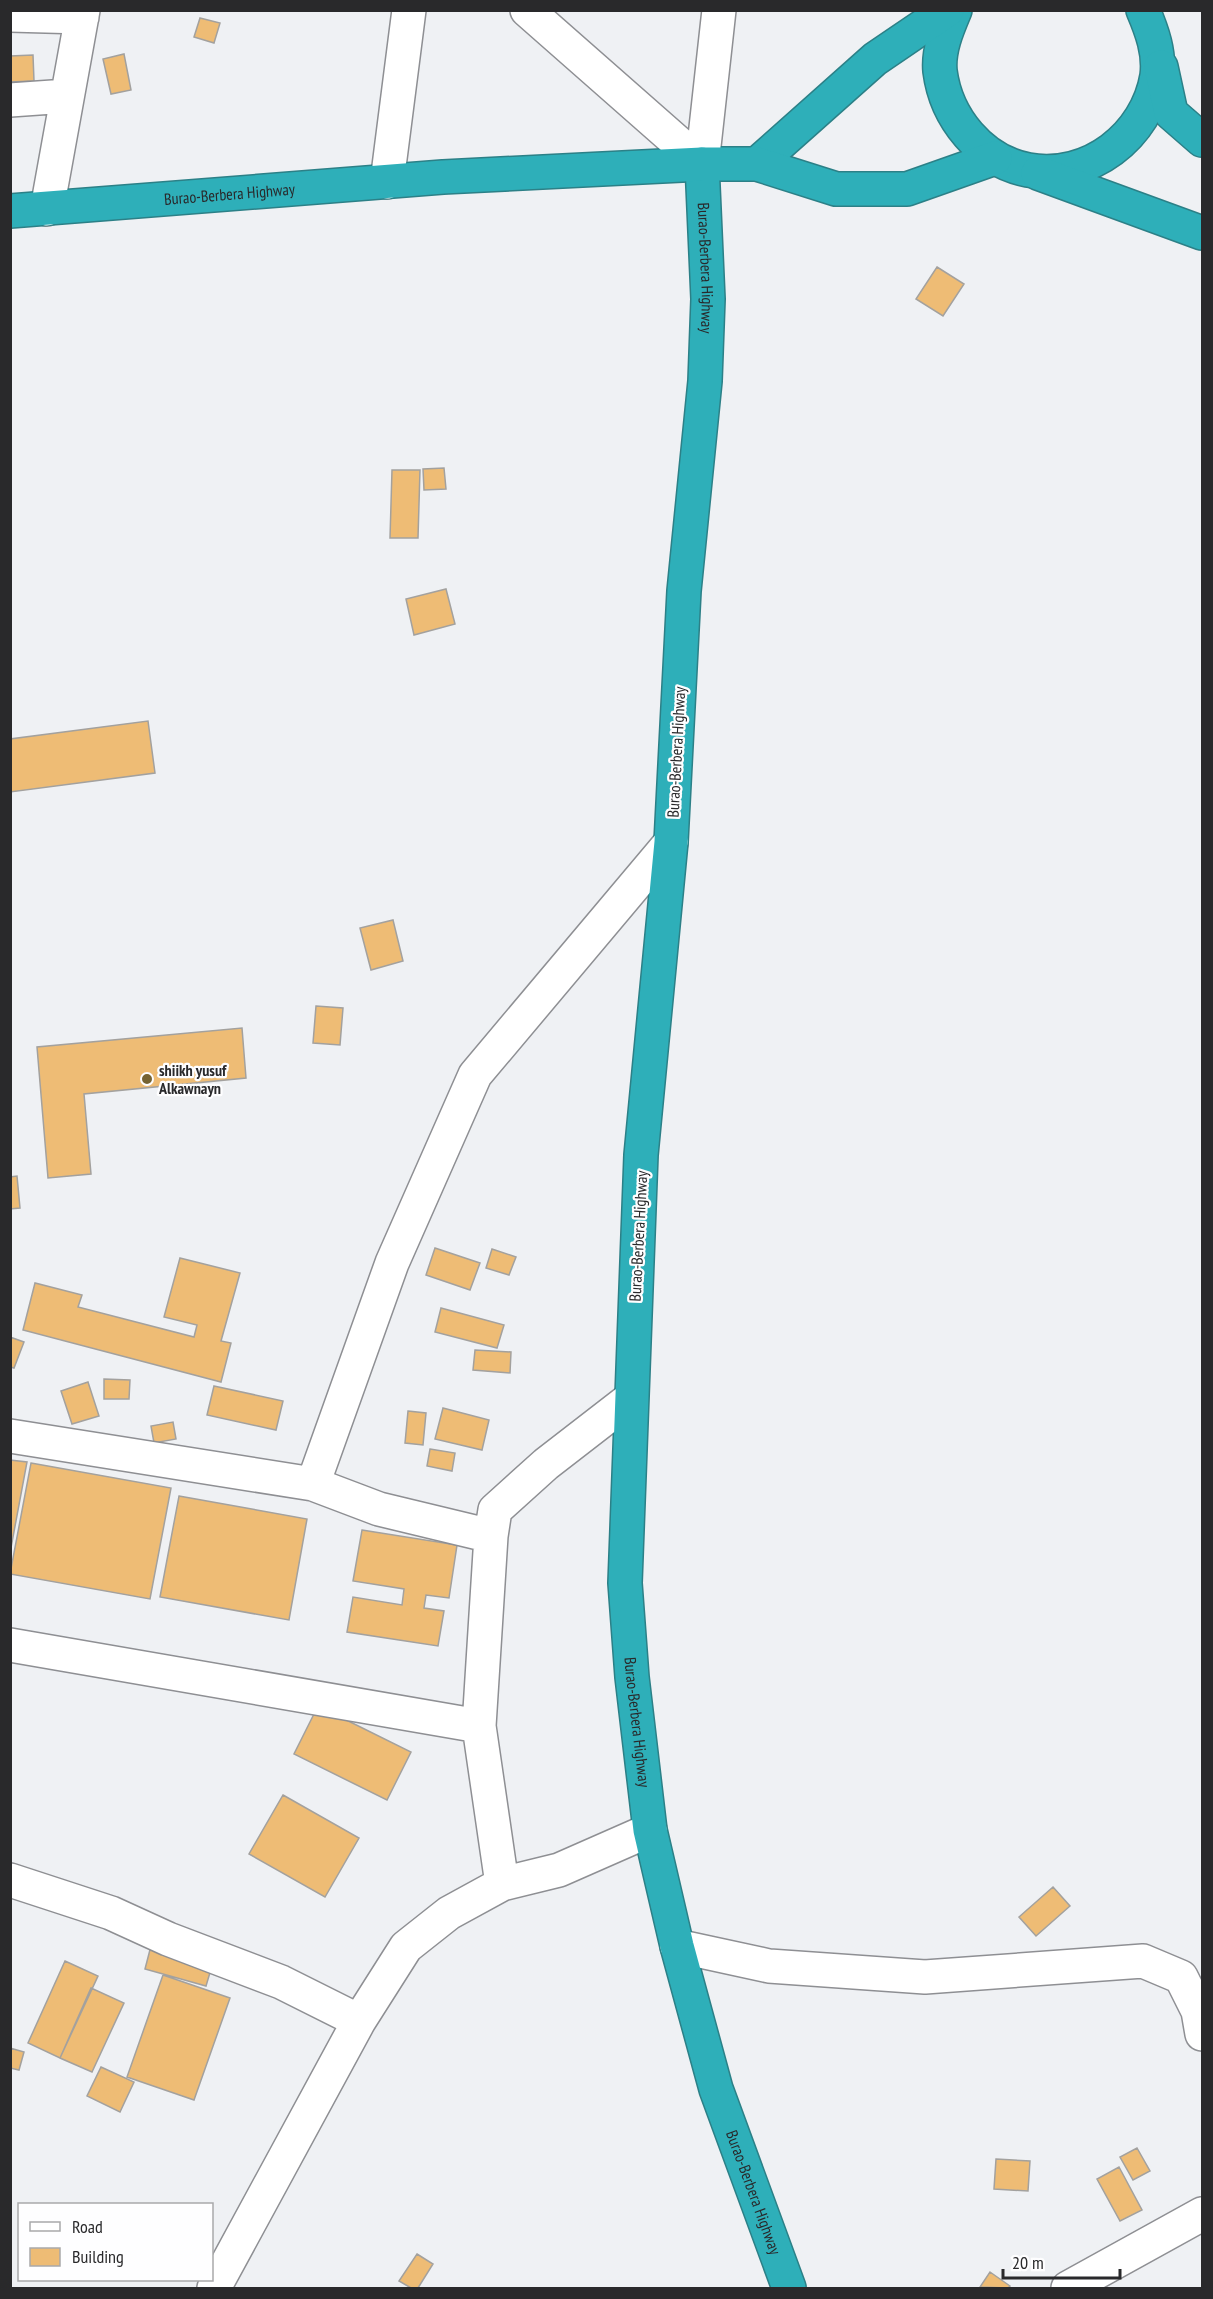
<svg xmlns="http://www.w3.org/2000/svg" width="1213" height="2299" viewBox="0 0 1213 2299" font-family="'PT Sans Narrow',sans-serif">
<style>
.building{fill:#eebc75;stroke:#a3a19e;stroke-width:1.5}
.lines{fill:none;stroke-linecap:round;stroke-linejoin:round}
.street-casing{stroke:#8e8f93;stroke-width:36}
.highway-casing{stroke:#2c8087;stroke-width:36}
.street{stroke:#fff;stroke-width:33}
.highway{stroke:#2eafb9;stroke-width:33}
.poi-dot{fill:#766332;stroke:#fefeff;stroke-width:2}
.labels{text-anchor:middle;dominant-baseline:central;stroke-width:4.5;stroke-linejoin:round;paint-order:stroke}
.street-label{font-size:16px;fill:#29292b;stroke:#fefeff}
.poi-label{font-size:16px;font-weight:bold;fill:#29292b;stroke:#fefeff;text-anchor:start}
</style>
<rect width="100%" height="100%" fill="#eff1f4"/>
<!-- building -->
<path class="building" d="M 200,18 L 220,23 L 214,43 L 194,37 Z
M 124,54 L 131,90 L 111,94 L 103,59 Z
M 33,55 L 34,81 L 10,82 L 10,56 Z
M 937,267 L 964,284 L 943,316 L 916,299 Z
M 444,468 L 446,489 L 424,490 L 423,469 Z
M 392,470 L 420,470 L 418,538 L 390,538 Z
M 446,589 L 455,624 L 414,635 L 406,599 Z
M 148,721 L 155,773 L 10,792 L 10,739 Z
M 393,920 L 403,961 L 371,970 L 360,928 Z
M 316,1006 L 343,1008 L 340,1045 L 313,1043 Z
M 242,1028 L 246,1078 L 84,1094 L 91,1174 L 48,1178 L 37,1047 Z
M 17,1176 L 20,1208 L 10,1209 L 10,1177 Z
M 435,1248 L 480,1263 L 470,1290 L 426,1275 Z
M 492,1249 L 516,1257 L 509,1275 L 486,1268 Z
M 180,1258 L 240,1273 L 221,1341 L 231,1343 L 221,1382 L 23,1330 L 35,1283 L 82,1295 L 78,1307 L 194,1337 L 197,1325 L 164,1317 Z
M 441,1308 L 504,1325 L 497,1348 L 435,1332 Z
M 10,1337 L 24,1342 L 14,1368 L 10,1367 Z
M 475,1350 L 511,1352 L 510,1373 L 473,1370 Z
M 104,1379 L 130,1380 L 129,1399 L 104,1399 Z
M 88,1382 L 99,1416 L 72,1424 L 61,1391 Z
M 214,1386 L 283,1401 L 276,1430 L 207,1415 Z
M 443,1408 L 489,1420 L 482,1450 L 435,1439 Z
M 408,1411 L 426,1413 L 423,1445 L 405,1443 Z
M 173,1422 L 176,1439 L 154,1443 L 151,1426 Z
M 430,1449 L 455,1453 L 452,1471 L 427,1466 Z
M 10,1460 L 27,1462 L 10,1553 Z
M 31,1463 L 171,1488 L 150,1599 L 10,1574 Z
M 179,1496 L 307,1519 L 289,1620 L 160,1597 Z
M 362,1530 L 457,1545 L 449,1598 L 426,1595 L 424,1608 L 444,1611 L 438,1646 L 347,1632 L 353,1597 L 402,1605 L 404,1589 L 353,1581 Z
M 318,1706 L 411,1752 L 387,1800 L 294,1754 Z
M 283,1795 L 359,1838 L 325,1897 L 249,1854 Z
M 1053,1887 L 1070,1906 L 1036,1936 L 1019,1917 Z
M 152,1942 L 214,1959 L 206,1986 L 145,1969 Z
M 65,1961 L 98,1976 L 60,2058 L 28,2043 Z
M 163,1975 L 230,1998 L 194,2100 L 127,2077 Z
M 91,1988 L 124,2003 L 92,2072 L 60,2058 Z
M 10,2048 L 24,2052 L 19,2070 L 10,2068 Z
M 101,2067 L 134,2082 L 120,2112 L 87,2096 Z
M 1137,2148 L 1150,2171 L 1133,2180 L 1120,2157 Z
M 996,2159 L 1030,2161 L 1028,2191 L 994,2189 Z
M 1119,2167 L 1142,2210 L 1120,2221 L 1097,2179 Z
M 417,2254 L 433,2264 L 418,2288 L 411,2288 L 399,2281 Z
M 990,2272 L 1010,2286 L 1008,2288 L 980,2287 Z"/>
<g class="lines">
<!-- street casing -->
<g class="street-casing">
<path id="street" d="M 527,10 L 702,164
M 10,15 L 82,17
M 10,100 L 67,96
M 702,164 L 719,10
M 387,182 L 409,10
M 47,209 L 83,10
M 10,1436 L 313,1484 L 379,1509 L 491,1536 L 495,1510 L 546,1464 L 630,1399
M 313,1484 L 392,1263 L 475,1075 L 671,842
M 491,1536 L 479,1726 L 502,1884
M 10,1645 L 479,1726
M 10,1880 L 111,1913 L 168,1939 L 281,1982 L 359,2021
M 677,1946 L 769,1966 L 925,1977 L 1143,1961 L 1181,1977 L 1198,2011 L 1202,2034
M 214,2288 L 359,2021 L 406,1947 L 449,1913 L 502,1884 L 559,1870 L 650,1830
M 1068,2288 L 1202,2214"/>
</g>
<!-- highway casing -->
<g class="highway-casing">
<g id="highway">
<path d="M 955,10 C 947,29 938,50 940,71 C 946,118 981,161 1028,170 C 1089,181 1147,136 1157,76 C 1160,53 1152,31 1143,10"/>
<path d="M 1161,67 L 1171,113 L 1202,140"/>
<path id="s1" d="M 702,164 L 708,299 L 705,381 L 684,591 L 671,842 L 641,1155 L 625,1583 L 632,1677 L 650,1830 L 677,1946 L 716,2089 L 789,2288"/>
<path d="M 757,164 L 875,59 L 947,10"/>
<path d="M 1038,173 L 1202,233"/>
<path id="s2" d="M 10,211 L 443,177 L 702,164 L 757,164 L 836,189 L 907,189 L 995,158"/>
</g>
</g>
<!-- street -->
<use href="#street" class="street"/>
<!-- highway -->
<use href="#highway" class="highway"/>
</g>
<!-- markers -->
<circle class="poi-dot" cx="147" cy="1079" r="6"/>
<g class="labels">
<!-- street labels -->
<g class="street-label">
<text stroke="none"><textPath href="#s2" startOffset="220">Burao-Berbera Highway</textPath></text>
<text stroke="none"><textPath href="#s1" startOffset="104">Burao-Berbera Highway</textPath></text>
<text transform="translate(676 752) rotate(-87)">Burao-Berbera Highway</text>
<text transform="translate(638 1236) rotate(-87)">Burao-Berbera Highway</text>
<text stroke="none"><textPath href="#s1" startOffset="1562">Burao-Berbera Highway</textPath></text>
<text stroke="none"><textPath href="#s1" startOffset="2048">Burao-Berbera Highway</textPath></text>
</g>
<!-- poi labels -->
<g class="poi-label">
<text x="159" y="1070">shiikh yusuf<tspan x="159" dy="18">Alkawnayn</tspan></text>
</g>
</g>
<!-- border -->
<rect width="1213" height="2299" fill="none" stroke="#29292b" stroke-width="24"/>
<!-- legend -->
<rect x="18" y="2203" width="195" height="78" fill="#fefeff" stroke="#a9a9aa" stroke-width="1.5"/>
<rect x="30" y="2222" width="30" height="9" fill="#ffffff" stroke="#a9a9aa" stroke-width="1.5"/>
<text x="72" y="2233" font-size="18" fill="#29292b">Road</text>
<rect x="30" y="2248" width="30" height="18" fill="#eebc75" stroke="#a9a9aa" stroke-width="1.5"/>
<text x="72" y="2263" font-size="18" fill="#29292b">Building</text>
<!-- scale -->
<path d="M1003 2269v9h117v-9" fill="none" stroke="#29292b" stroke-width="3"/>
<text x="1012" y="2269" font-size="18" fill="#29292b" stroke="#fefeff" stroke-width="4.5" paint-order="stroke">20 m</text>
</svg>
